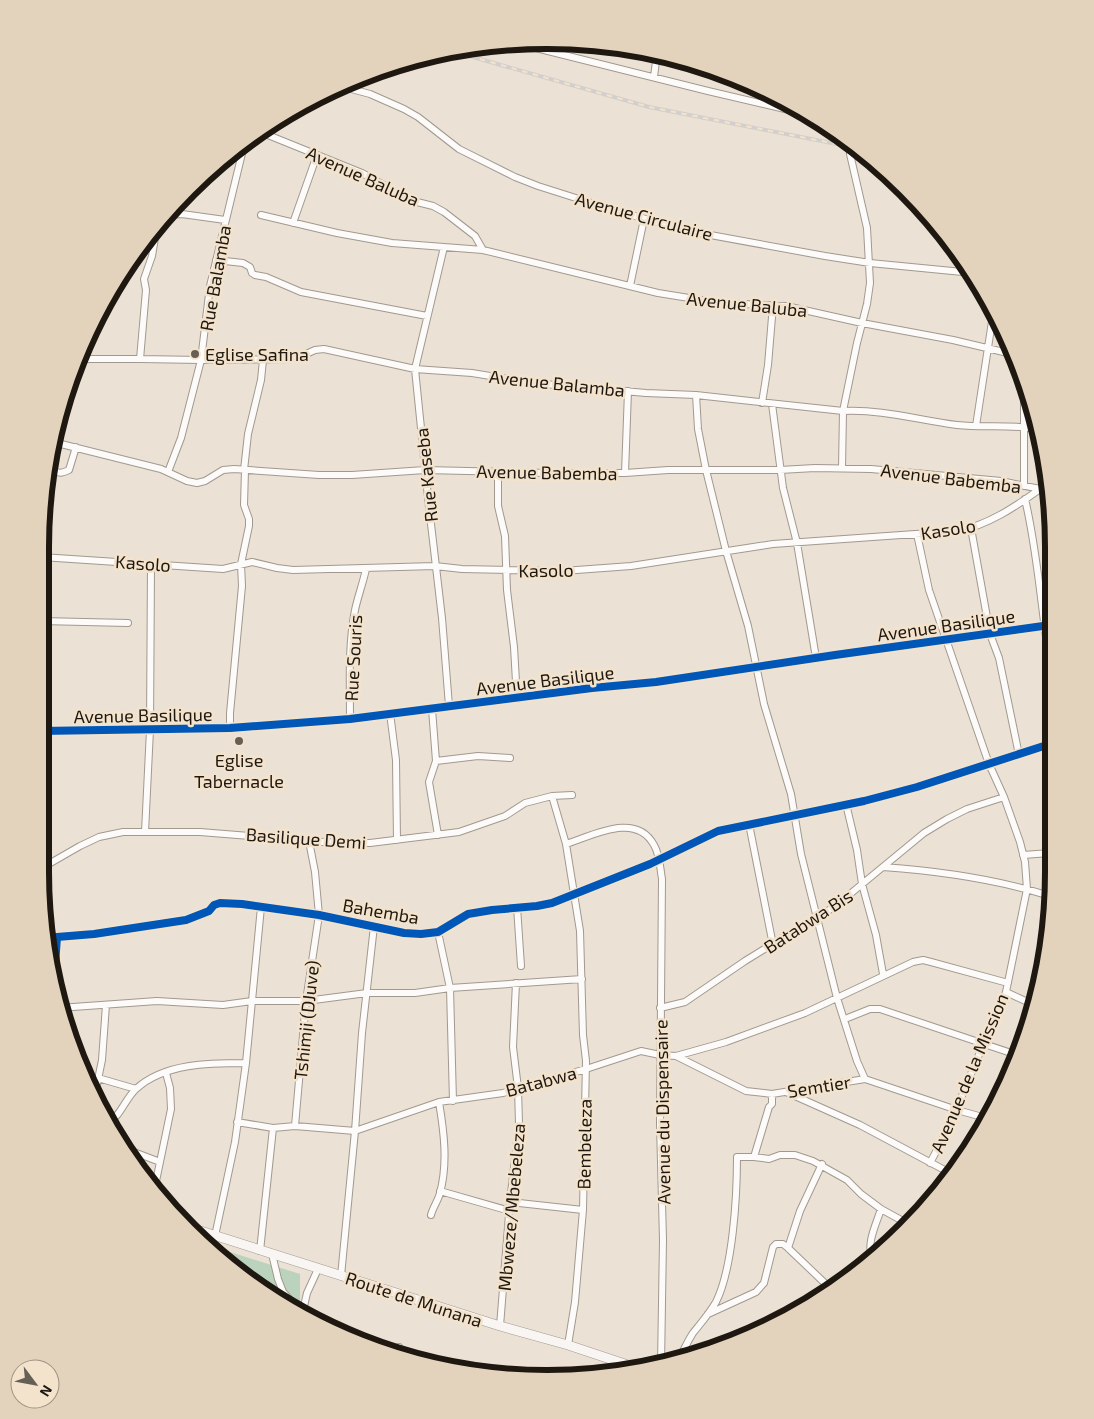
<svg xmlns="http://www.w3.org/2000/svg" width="1094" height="1419" viewBox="0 0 1094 1419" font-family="'Exo 2',sans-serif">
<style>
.green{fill:#bbd2bd}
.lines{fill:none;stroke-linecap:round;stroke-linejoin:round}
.street-casing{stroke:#a19990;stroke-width:8}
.secondary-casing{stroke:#a19990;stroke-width:10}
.street{stroke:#fcfbf9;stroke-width:6}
.secondary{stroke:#f8f5f2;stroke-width:9}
.rail-casing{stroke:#d2cfcc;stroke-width:4}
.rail{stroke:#f4e3cc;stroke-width:2;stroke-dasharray:5.5;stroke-linecap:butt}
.cycleway-casing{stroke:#f4e3cc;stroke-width:11}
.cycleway{stroke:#0057b8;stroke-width:8}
.poi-dot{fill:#665f55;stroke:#f4e3cc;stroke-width:2}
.labels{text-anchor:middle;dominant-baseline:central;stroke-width:5;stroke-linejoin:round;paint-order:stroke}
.street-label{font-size:18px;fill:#1e1810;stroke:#f4e3cc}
.poi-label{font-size:18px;fill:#1e1810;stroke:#f4e3cc;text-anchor:start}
.rim{fill:none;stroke:#1e1810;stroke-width:6}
</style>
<rect width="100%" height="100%" fill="#ebe2d5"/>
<!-- green -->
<path class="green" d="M 208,1245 L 300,1274 L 300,1314 L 294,1311 Z"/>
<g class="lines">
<!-- street casing -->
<g class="street-casing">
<path id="street" d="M 516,43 L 708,91 L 806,114
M 547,51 L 549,40
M 654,77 L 657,53
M 340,86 L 370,94 L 404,109 L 418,117 L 459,149 L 515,177 L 538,186 L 620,212 L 694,232 L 825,256 L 870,263 L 973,273
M 763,90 L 764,104
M 258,131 L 362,173 L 413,201 L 433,206 L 444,212 L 475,236 L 483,250
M 167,215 L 182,214 L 225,220
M 261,215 L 337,233 L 392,243 L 483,250 L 658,293 L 720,303 L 786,306 L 862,323 L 953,340 L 1012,354
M 293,223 L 317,155
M 444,247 L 415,369 L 429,507 L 442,618 L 449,706
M 216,260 L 243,263 L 250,267 L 252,273 L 255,275 L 266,277 L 301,292 L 427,316
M 630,286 L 644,219
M 79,359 L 140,359 L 201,360 L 295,359 L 315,350 L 324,349 L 415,369 L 472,373 L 533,383 L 646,393 L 696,395 L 843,411 C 882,409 918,420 957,425 C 984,428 1011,424 1037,429
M 140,359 L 146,290 L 144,279 L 152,256 L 157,226
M 696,395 L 698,429 L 706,470 L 726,551 L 748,626 L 764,704 L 791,794 L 801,854 L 837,998 L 857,1061 L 865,1079 L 957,1110 L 986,1118
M 762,403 L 768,365 L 773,305
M 772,404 L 783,488 L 797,543 L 816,658
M 976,426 L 993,315
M 53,442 L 161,469 L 187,481 L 197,483 L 205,481 L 223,470 L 234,469 L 319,475 L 352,475 L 425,470 L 547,473 L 625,473 L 668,470 L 780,470 L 815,468 L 871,469 L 1001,481 L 1050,491
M 51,467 C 57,474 61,474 69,470 L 76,447
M 49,468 L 51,467 L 56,443
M 842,468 L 843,411 L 857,343 L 867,304 L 870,283 L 867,228 L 850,154
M 244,470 L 248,434 L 261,380 L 263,360
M 168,472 L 181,438 L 201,360 L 210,286 L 245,141
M 498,472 L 498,506 L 505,536 L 507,590 L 514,647 L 517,699
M 625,473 L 628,391
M 1024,486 L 1024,401 L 1026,381
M 1025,499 C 1038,554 1041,609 1050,664
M 971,528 L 990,634 L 999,658 L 1019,755
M 917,534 L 929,590 L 989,764 L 1004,797 L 1020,842 L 1025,862 L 1027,889 L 1006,992 L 991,1031 L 983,1045 L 949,1127 L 930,1163
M 41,557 L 223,569 L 252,562 L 277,568 L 293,570 L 435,566 L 462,569 L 563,571 L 631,566 L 773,544 L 958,531 C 988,525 1015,507 1040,489
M 41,621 L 128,623
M 432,709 L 436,761 L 429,782 L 438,835
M 390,713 L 396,760 L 397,840
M 350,719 C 350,683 348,645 355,610 C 358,596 363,583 366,569
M 230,728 L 230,713 L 242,586 L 241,564 L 249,526 L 249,519 L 244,505 L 245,470
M 40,731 L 230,728 L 350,719 L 592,688 L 656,682 L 835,655 L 1050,625
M 436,761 L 478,756 L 510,758
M 552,796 L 566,844 L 580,931 L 583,1035 L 586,1061 L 583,1210 L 575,1302 L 568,1345
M 846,804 L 857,850 L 862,884 L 876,935 L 883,974
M 749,824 L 773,945
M 145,832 L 150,730 L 151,564
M 566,844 C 592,836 636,811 654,845 C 660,855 660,868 662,879 L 660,1124 L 663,1240 L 661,1365
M 1023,855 L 1050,853
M 883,867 C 939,871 996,879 1050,896
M 40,869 L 80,846 L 99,837 L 123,832 L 200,832 L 324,842 L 370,843 L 459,832 L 505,816 L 525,803 L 552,796 L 572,795
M 517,907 L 521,966
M 438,932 L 450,988 L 453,1101
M 54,980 L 57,937 L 94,934 L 186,920 L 209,911 L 214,905 L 220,903 L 242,904 L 319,915 L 404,933 L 421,934 L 438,932 L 468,914 L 492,910 L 537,906 L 552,903 L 650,864 L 718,831 L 864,801 L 917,787 L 1050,744
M 1006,992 L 1034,1005
M 59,1008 L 157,1001 L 223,1005 L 252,1001 L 306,1001 L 367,993 L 415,993 L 450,988 L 582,979
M 660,1008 L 685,1002 L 745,961 L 792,932 L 817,919 L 844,899 L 924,833 L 947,819 L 967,809 L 1004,797
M 845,1019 L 870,1009 L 880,1009 L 1017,1055
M 676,1056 L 746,1091 L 772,1094 L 865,1079
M 98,1078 L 136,1089
M 786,1092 L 860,1125 L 952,1174
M 95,1094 L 102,1060 L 106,1005
M 237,1122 L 273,1128 L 295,1126 L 355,1131 L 439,1102 L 503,1093 L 586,1069 L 641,1051 L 660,1055 L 676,1056 L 726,1042 L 805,1013 L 913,962 L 923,960 L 931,962 L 1008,983
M 107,1124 C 121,1116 125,1099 136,1089 C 164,1063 210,1063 246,1063
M 295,1126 L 306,1001 L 319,915 L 315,872 L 309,841
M 126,1149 L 160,1162
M 754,1157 L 769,1107 L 772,1104 L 772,1094
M 155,1186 L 171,1109 L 170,1088 L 166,1073
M 440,1191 L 510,1211
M 510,1202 L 583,1210
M 431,1215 C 433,1207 438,1201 440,1193 C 448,1163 444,1132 439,1102
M 215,1236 L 235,1142 L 246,1063 L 261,907
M 788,1248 L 800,1211 L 822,1164
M 260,1251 L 273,1128
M 272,1254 L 278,1279 L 283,1292 L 302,1313
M 873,1257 C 865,1246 877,1222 881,1209
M 341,1276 L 355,1131 L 362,1033 L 374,926
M 708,1314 L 756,1292 L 764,1283 L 773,1247 L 776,1244 L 783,1244 L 788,1248 L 832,1290
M 302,1315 L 307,1293 L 318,1269
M 500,1326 L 510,1202 L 519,1124 L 518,1088 L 513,1047 L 516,983
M 399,1355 L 399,1347
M 678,1361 C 683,1352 687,1342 693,1333 C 701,1323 709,1314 716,1302 C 733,1268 737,1196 737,1157 L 754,1157 L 769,1159 L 780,1155 L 795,1155 L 813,1161 L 847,1180 L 861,1194 L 881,1209 L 910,1225"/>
</g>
<!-- secondary casing -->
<g class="secondary-casing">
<path id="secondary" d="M 185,1226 L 500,1326 L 568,1345 L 643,1370"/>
</g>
<!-- street -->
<use href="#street" class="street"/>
<!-- secondary -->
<use href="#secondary" class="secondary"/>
<!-- rail casing -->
<g class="rail-casing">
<path id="rail" d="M 448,50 L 649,107 L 857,148"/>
</g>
<!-- rail -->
<use href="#rail" class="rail"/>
<!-- cycleway casing -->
<g class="cycleway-casing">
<path id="cycleway" d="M 40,731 L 230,728 L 350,719 L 592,688 L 656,682 L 835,655 L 1050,625
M 54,980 L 57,937 L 94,934 L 186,920 L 209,911 L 214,905 L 220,903 L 242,904 L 319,915 L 404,933 L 421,934 L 438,932 L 468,914 L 492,910 L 537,906 L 552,903 L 650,864 L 718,831 L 864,801 L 917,787 L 1050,744"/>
</g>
<!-- cycleway -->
<use href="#cycleway" class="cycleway"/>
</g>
<!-- markers -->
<g class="poi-dot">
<circle cx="195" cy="354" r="5"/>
<circle cx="239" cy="741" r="5"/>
</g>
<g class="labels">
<!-- street labels -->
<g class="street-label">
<text transform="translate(363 176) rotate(24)">Avenue Baluba</text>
<text transform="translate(644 216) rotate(15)">Avenue Circulaire</text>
<text transform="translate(215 278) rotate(-80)">Rue Balamba</text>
<text transform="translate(747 304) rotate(6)">Avenue Baluba</text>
<text transform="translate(557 383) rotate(6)">Avenue Balamba</text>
<text transform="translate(547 472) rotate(1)">Avenue Babemba</text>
<text transform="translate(426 475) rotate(-96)">Rue Kaseba</text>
<text transform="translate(951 478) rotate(7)">Avenue Babemba</text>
<text transform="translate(948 529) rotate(-9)">Kasolo</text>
<text transform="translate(143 563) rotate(4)">Kasolo</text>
<text transform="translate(546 570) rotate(-1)">Kasolo</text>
<text transform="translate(946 625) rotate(-8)">Avenue Basilique</text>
<text transform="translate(353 658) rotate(-87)">Rue Souris</text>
<text transform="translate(545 680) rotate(-7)">Avenue Basilique</text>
<text transform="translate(143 715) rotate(-1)">Avenue Basilique</text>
<text transform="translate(306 838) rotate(4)">Basilique Demi</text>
<text transform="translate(381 911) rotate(10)">Bahemba</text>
<text transform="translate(808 921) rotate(-33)">Batabwa Bis</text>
<text transform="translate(306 1020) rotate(-84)">Tshimji (DJuve)</text>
<text transform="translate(969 1073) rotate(-67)">Avenue de la Mission</text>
<text transform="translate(541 1081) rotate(-15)">Batabwa</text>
<text transform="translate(819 1086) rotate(-9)">Semtier</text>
<text transform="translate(662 1112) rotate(-91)">Avenue du Dispensaire</text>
<text transform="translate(584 1144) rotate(-89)">Bembeleza</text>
<text transform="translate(511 1207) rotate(-85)">Mbweze/Mbebeleza</text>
<text transform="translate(414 1299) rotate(18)">Route de Munana</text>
</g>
<!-- poi labels -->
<g class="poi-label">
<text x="205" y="354">Eglise Safina</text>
<text x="239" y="760" text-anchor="middle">Eglise<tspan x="239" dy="21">Tabernacle</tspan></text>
</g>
</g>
<!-- crop -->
<path d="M0 0H1094V1419H0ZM547 49H547A498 498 0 0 1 1045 547V872A498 498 0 0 1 547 1370H547A498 498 0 0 1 49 872V547A498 498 0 0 1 547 49Z" fill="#e3d3bd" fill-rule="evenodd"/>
<path class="rim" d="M547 49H547A498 498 0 0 1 1045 547V872A498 498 0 0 1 547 1370H547A498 498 0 0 1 49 872V547A498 498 0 0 1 547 49Z"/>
<!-- north arrow -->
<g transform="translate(35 1384) rotate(122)"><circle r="24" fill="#f4e3cc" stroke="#9e9281"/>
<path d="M0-4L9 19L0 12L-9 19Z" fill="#665f55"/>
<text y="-8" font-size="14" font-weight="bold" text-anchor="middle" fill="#1e1810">N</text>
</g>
</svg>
